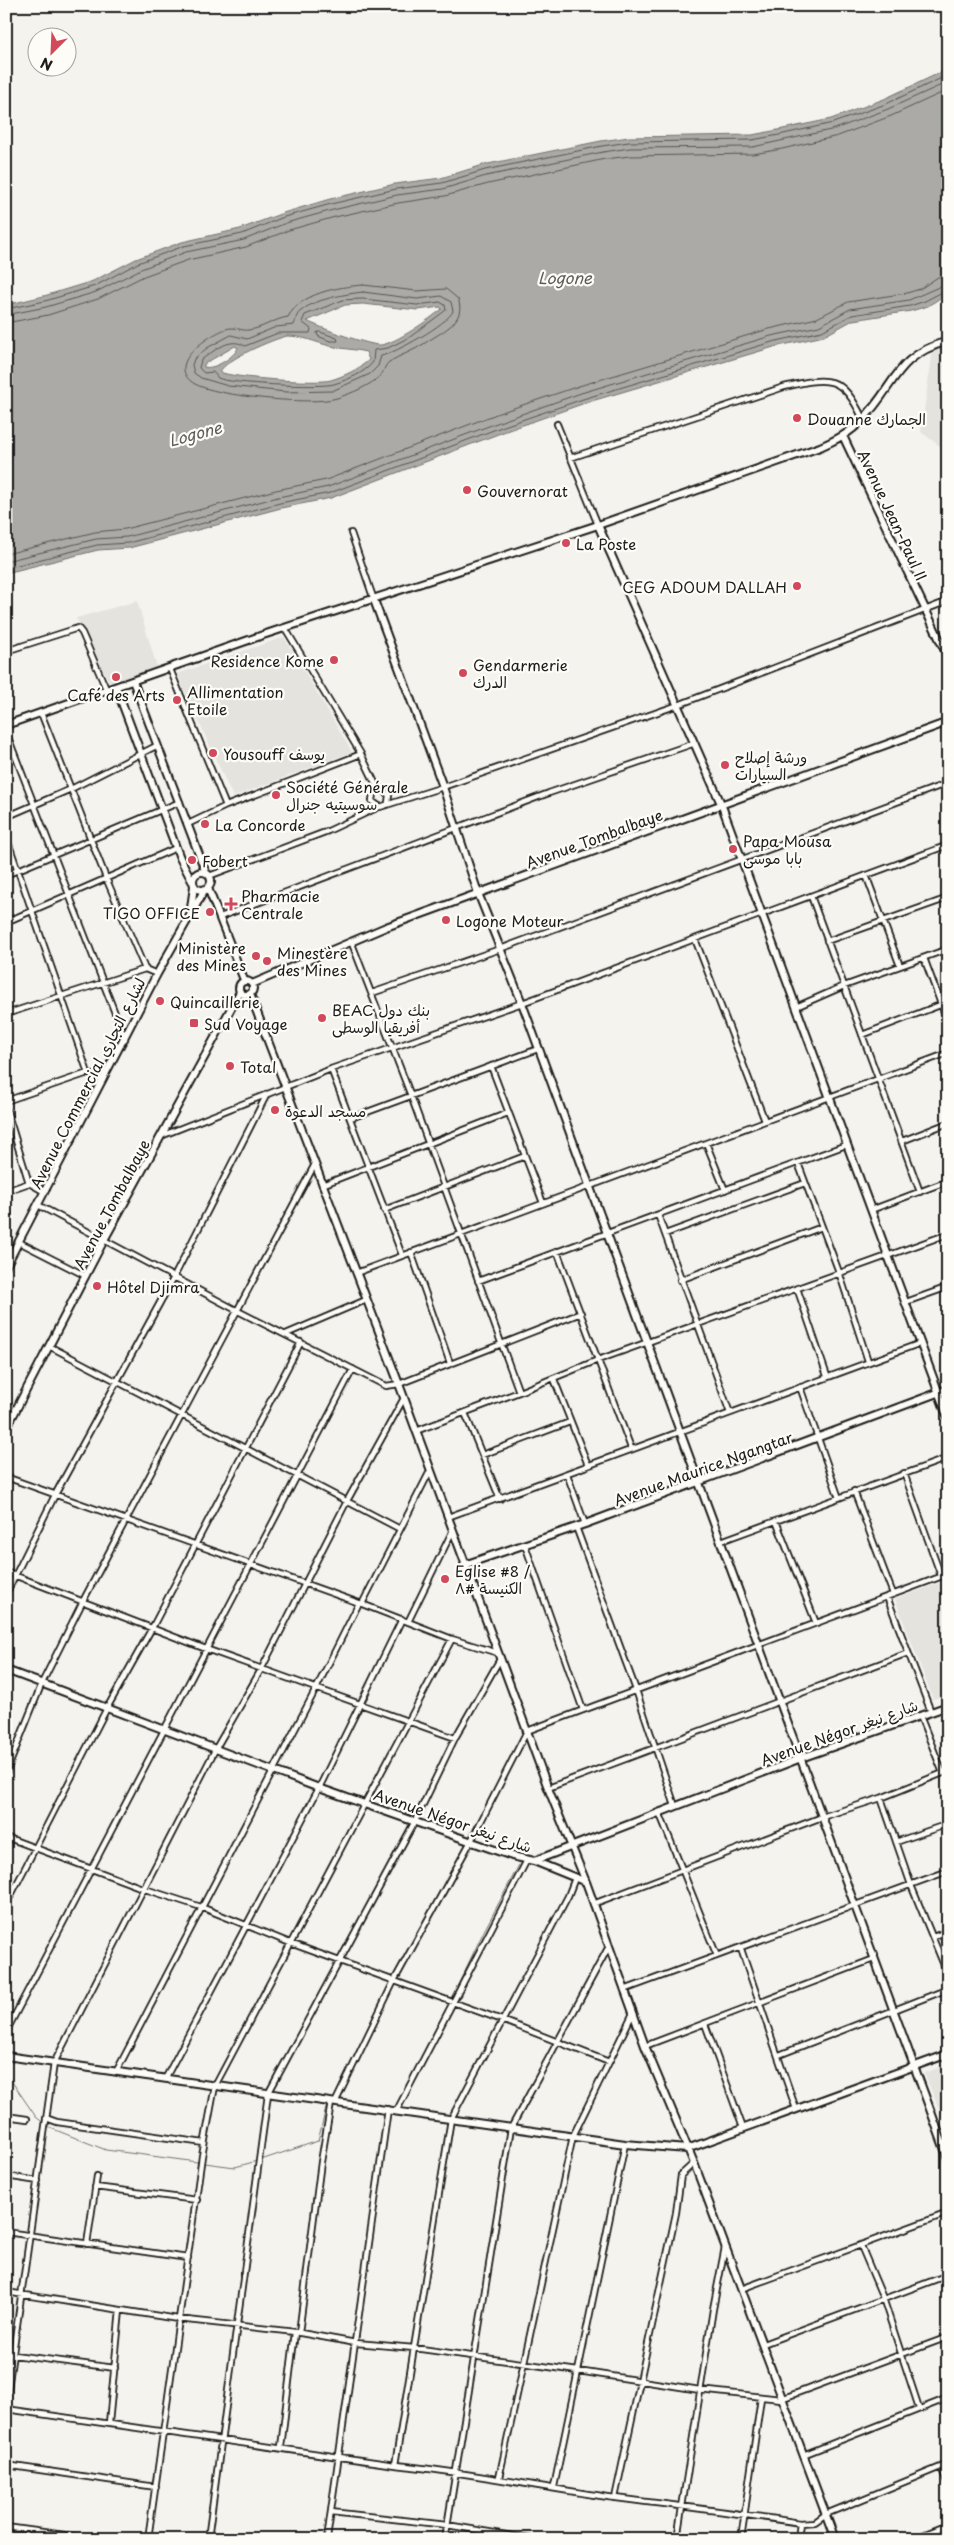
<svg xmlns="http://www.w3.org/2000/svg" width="954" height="2545" viewBox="0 0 954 2545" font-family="'Playpen Sans','Playpen Sans Arabic',sans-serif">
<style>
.built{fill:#e4e3de}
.water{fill:#abaaa6;stroke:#72716f;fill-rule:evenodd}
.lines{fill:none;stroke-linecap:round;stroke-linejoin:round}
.shore{stroke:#555553;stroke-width:1}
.stream{stroke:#72716f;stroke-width:1}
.street-casing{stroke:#1c1c1c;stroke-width:8}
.secondary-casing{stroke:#1c1c1c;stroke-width:10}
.street{stroke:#fdfcf7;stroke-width:4.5}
.secondary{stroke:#fdfcf7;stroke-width:6}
.poi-dot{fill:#d1495b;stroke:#fdfcf7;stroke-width:2}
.labels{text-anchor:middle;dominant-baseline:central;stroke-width:4.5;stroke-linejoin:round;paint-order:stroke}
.poi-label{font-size:15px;fill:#1c1c1c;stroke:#fdfcf7;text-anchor:start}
.street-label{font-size:15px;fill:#1c1c1c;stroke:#fdfcf7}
.water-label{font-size:16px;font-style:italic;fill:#5c5c5a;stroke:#fdfcf7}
</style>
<rect width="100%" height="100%" fill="#f4f3ee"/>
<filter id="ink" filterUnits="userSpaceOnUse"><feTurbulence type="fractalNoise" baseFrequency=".02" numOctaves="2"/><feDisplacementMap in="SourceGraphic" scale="10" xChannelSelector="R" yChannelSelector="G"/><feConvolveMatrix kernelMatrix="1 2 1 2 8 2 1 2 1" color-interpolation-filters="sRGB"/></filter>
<g filter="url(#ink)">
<!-- built -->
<path class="built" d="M 948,343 L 948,452 L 921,432 L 933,348 Z
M 137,601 L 157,667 L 110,683 L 76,618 Z
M 284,637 L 352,752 L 233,797 L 177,674 Z
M 948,1580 L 948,1694 L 933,1699 L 895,1599 Z
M 948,2064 L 948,2130 L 924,2073 Z"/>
<!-- water -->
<path class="water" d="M 948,69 L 948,293 L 928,306 L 911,311 L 853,320 L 824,336 L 774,347 L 585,403 L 506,431 L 331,498 L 281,508 L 129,548 L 98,550 L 6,573 L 6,305 L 44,296 L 93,281 L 136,259 L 182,242 L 240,229 L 283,213 L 330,199 L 395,184 L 441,178 L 483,165 L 601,141 L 629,137 L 752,135 L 778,130 L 831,119 L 884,99 ZM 363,304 L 418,310 L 440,307 L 442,309 C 430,319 396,343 381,345 C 370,346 318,327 307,321 L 345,305 ZM 287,336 C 303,336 314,342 330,346 C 342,349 354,349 366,352 L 369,360 C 359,369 344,376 331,380 C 318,384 231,378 220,372 C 224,360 273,339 287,336 ZM 235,346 L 238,348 C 234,357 214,370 204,367 L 204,364 Z"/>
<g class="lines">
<!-- shore -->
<path class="shore" d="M 363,285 L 417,291 L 446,289 L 458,299 C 467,322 441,332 425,343 C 414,351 400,355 389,362 C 385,365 384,371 381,375 C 370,386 352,393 337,398 C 313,406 216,396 195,384 C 163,365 209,335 226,329 C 235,326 241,331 248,330 C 262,329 274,319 288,317 C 301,293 337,287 363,285 Z
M 363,292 L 417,299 L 441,296 L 451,302 L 453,311 C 448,324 395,353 381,356 L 378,366 L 370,374 L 332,391 L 286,392 L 228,386 L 201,378 L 194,373 L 192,365 L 194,359 L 207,348 L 231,335 L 247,339 L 276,327 L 294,325 C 296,320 296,314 301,311 C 314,299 346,294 363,292 Z
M 363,299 L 417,305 L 440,302 L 445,305 L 446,310 L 410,337 L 388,348 L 374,350 L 373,362 C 365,373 347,380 334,384 C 321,388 228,384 218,378 C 217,377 214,373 213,372 L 204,373 L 199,368 L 201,360 C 214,351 230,336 245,346 L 278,333 L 310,333 L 311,329 L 302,322 L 305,315 L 343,300 Z
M 6,309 L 45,301 L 95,286 L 138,263 L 184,246 L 242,234 L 284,217 L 331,204 L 396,189 L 442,183 L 485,170 L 602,146 L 629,142 L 752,140 L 779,135 L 833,123 L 886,104 L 948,75
M 6,315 L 46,307 L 96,292 L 141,269 L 186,252 L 244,240 L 286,223 L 333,210 L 397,195 L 443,189 L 486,176 L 603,152 L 630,148 L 753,147 L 780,141 L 835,129 L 888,109 L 948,82
M 6,323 L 48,315 L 98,299 L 144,276 L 188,260 L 246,247 L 289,230 L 335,217 L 398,203 L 445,196 L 488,184 L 605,159 L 630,156 L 753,154 L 782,149 L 838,136 L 891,116 L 948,90
M 320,332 L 337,338 L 338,341 L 330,341 L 318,336 L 317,333 Z
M 6,554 L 95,532 L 125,529 L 276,490 L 326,480 L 499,413 L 579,386 L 769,329 L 817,318 L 848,302 L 907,293 L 920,289 L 938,277 L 948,275
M 6,561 L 96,539 L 127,537 L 278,497 L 328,487 L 502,421 L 581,393 L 771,336 L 819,326 L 850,309 L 909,300 L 948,283
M 6,568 L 97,545 L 128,543 L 280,503 L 330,493 L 504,426 L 583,399 L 772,342 L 822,331 L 852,315 L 910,306 L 925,301 L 948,289"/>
<!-- stream -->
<path class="stream" d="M 431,2041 L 484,1931 L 519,1865
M 6,2073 L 36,2117 L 45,2124
M 412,2076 L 421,2060
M 48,2127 L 106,2150 L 235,2167 L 257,2161
M 261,2160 L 318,2141 L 327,2104"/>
<!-- street casing -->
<g class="street-casing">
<path id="street" d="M 557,424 L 598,525
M 570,458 L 784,387 C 829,376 842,375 863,419
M 351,533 L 374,600
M 285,628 L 361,754 L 378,789
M 6,651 L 78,628 L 82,633 L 107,691
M 170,669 L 226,806
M 41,713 L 106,878 L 145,969
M 6,732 L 125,1039
M 388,803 L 389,795 L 381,789 L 373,793 L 372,801 L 380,807 L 443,787 L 678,705 L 948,601
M 6,817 L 71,789 L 158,745
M 188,824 L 226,806 L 361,754
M 6,836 L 88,1073
M 6,875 L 180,802
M 866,875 L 900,966
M 209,876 L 328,831 L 379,807
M 811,896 L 920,1192
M 220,917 L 549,793 L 695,743
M 6,922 L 176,848
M 695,939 L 765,1121
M 351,941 L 411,1096 L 519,1392 L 416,1431
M 827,941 L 948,898
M 924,958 L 948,1023
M 372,993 L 500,949 L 948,783
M 796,1007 L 844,986 L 948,949
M 6,1014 L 145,969 L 157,974
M 862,1035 L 948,1002
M 491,1066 L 543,1203
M 331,1069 L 402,1255
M 6,1101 L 88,1073 L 103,1080
M 6,1108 L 29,1183 L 45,1192
M 351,1118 L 538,1049
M 161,1136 L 331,1069 L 522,1003 L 948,845
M 902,1141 L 948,1123
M 706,1143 L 725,1190
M 798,1163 L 839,1272 L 868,1361
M 322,1185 L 508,1113
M 6,1191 L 29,1183
M 38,1205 L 236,1310 L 386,1386 L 399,1384 L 581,1313
M 384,1210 L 525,1156
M 871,1210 L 948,1181
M 658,1215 L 730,1413
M 665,1234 L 805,1183
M 19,1242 L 86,1276
M 557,1251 L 631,1448
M 411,1252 L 450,1363
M 356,1273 L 948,1053
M 680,1280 L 822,1227
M 478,1281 L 846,1145
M 797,1288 L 827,1376
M 906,1302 L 948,1287
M 286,1334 L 366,1300
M 49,1346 L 400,1529
M 554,1379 L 588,1465
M 800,1387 L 839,1498
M 519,1392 L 598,1360 L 948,1234
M 465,1413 L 500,1499
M 482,1455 L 570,1422
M 904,1473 L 941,1576
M 567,1474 L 585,1524
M 6,1477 L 362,1604 L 452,1639 L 498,1653
M 854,1491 L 893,1594
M 448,1517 L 921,1343
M 776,1521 L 816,1623
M 576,1527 L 636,1690 L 675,1806
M 721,1541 L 948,1458
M 525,1545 L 583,1710
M 6,1572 L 206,1649 L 455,1738
M 6,1594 L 56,1493 L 174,1277 L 267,1094
M 887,1597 L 931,1712
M 362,1604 L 430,1471
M 408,1622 L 452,1532
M 920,1716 L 943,1773
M 6,1773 L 42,1683 L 83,1601 L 315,1164
M 548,1788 L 908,1653
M 881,1798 L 911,1885 L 948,1975
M 659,1812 L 717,1956
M 6,1837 L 145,1889 L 201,1907 L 290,1943 L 502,2020 L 609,2062
M 896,1842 L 948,1824
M 593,1904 L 822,1817 L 881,1798 L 948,1771
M 6,1905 L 107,1708 L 152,1628 L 301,1342
M 933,1937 L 948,1931
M 741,1949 L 796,2109
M 624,1990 L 948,1871
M 705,2024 L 743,2128
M 6,2032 L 353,1369
M 645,2046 L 874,1959
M 779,2055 L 948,1989
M 116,2072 L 317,1687 L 359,1603
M 165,2079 L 319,1788 L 402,1619
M 335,2103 L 394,1981 L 471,1841 L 527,1731 L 948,1574
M 397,2110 L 527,1860
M 6,2116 L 27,2119
M 46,2118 L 57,2122 L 204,2143
M 6,2176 L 38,2181
M 95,2187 L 197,2200
M 6,2232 L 188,2258
M 87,2244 L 97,2176
M 861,2246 L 883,2298 L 919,2408
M 741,2289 L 948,2213
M 6,2292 L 178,2319 L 295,2332 L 356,2343 L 414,2348 L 578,2371 L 700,2390 L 781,2399 L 948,2337
M 299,2333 L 321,2162 L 331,2103
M 763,2344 L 948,2275
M 6,2354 L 115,2368
M 6,2403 L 54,2063 L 216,1748 L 262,1668 L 347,1501 L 404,1398
M 6,2409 L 395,2465 C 469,2472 542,2488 616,2498 C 678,2506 739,2513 800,2523 L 815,2522 L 826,2514 L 948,2464
M 109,2423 L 120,2310
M 281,2447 L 295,2332
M 803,2455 L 948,2398
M 6,2465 L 156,2487
M 395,2465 L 451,2119 L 568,1896 L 575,1878
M 941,2467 L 948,2484
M 499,2478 L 573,2136 L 633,2013
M 554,2487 L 625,2144
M 615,2498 L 676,2213 L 681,2175 L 694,2163
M 331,2512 L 447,2525 L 530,2539
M 6,2527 L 94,2539
M 148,2539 L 202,2156 L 215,2086 L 452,1639
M 208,2539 L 268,2094 L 415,1821 L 455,1738 L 500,1659
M 327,2539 L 388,2109
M 445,2539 L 511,2128 L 608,1948
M 677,2539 L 713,2309 L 725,2247
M 741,2539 L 761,2398
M 798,2539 L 800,2523
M 913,2539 L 948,2525"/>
</g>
<!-- secondary casing -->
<g class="secondary-casing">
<path id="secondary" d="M 843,436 L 948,657
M 598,525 L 722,806 L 948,1418
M 374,600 L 443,787 L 478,893 L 522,1003 L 948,2158
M 133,681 L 206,873
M 116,687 L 180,858 L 192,881
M 6,725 L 263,635 L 598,525 L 820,447 C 836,440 850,433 862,420 C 896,386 894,356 948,341
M193 881a9 9 0 1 1 18 0a9 9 0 1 1-18 0Z
M 208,888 L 244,980
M 191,908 L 194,886
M239 988a7 7 0 1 1 14 0a7 7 0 1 1-14 0Z
M 252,984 L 386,927 L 948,722
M 250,994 L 399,1384 L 548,1788 L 586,1882 L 645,2046 L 694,2163 L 835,2539
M 6,1266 L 157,974 L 205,889
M 6,1429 L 104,1240 L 240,992
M 464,1565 L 585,1524 L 948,1389
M 6,1670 L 319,1788 L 512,1856 L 534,1861 L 801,1758 L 948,1706
M 534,1861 L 586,1882
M 6,2056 L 625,2144 L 687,2149 L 948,2054"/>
</g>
<!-- street -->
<use href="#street" class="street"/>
<!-- secondary -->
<use href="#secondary" class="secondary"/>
</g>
</g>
<!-- markers -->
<g class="poi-dot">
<circle cx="797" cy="418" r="5"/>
<circle cx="467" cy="490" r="5"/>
<circle cx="566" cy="543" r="5"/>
<circle cx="797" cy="586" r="5"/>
<circle cx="334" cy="660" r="5"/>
<circle cx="463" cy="673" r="5"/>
<circle cx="116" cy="677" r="5"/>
<circle cx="177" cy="700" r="5"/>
<circle cx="213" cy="753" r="5"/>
<circle cx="725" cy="765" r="5"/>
<circle cx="276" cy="795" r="5"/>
<circle cx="205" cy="824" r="5"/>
<circle cx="733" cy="849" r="5"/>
<circle cx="192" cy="860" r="5"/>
<path d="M228.5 896.5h5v5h5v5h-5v5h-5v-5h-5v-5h5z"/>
<circle cx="210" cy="912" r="5"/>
<circle cx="446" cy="920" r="5"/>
<circle cx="256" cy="956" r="5"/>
<circle cx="267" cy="961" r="5"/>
<circle cx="160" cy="1001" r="5"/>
<circle cx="322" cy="1018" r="5"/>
<rect x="189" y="1018" width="10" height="10" rx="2.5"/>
<circle cx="230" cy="1066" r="5"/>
<circle cx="275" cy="1110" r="5"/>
<circle cx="97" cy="1286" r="5"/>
<circle cx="445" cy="1579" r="5"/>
</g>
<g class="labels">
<!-- poi labels -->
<g class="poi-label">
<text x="807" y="418">Douanne الجمارك</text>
<text x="477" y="490">Gouvernorat</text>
<text x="576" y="543">La Poste</text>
<text x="787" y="586" text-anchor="end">CEG ADOUM DALLAH</text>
<text x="324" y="660" text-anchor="end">Residence Kome</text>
<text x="473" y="664">Gendarmerie<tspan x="473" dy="17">الدرك</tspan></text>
<text x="187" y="691">Allimentation<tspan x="187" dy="17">Etoile</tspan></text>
<text x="116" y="694" text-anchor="middle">Café des Arts</text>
<text x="223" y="753">Yousouff يوسف</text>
<text x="735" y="756">ورشة إصلاح<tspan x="735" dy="17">السيارات</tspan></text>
<text x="286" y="786">Société Générale<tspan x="286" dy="17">سوسيتيه جنرال</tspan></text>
<text x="215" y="824">La Concorde</text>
<text x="743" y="840">Papa Mousa<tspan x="743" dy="17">بابا موسى</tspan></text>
<text x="202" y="860">Fobert</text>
<text x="241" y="895">Pharmacie<tspan x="241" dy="17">Centrale</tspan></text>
<text x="200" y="912" text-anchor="end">TIGO OFFICE</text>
<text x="456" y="920">Logone Moteur</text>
<text x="246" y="947" text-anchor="end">Ministère<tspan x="246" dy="17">des Mines</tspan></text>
<text x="277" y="952">Minestère<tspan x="277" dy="17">des Mines</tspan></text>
<text x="170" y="1001">Quincaillerie</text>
<text x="332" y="1009">BEAC بنك دول<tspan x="332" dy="17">أفريقيا الوسطى</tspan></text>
<text x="204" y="1023">Sud Voyage</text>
<text x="240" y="1066">Total</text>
<text x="285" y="1110">مسجد الدعوة</text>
<text x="107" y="1286">Hôtel Djimra</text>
<text x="455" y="1570">Eglise #8 /<tspan x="455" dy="17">الكنيسة #٨</tspan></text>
</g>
<!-- street labels -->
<g class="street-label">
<text transform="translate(893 515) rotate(65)">Avenue Jean-Paul II</text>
<text transform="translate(594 838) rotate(-20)">Avenue Tombalbaye</text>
<text transform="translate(87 1083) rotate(-63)">Avenue Commercial لشارع التجاري</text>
<text transform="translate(111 1204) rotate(-62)">Avenue Tombalbaye</text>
<text transform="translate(703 1468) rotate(-20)">Avenue Maurice Ngangtar</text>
<text transform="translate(839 1732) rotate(-20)">Avenue Négor شارع نيغر</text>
<text transform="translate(453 1820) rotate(19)">Avenue Négor شارع نيغر</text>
</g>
<!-- water labels -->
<g class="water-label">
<text x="565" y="277">Logone</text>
<text transform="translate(195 433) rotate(-15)">Logone</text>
</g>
</g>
<!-- margin -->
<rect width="954" height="2545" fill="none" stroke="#fdfcf7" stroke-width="25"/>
<rect x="12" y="12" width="929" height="2520" fill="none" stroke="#1c1c1c" stroke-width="2" filter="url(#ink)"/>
<!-- north arrow -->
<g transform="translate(52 52) rotate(204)"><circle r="24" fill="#fdfcf7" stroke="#a3a29f"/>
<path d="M0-4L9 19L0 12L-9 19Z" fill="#d1495b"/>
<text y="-8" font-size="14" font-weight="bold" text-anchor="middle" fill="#1c1c1c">N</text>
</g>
</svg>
